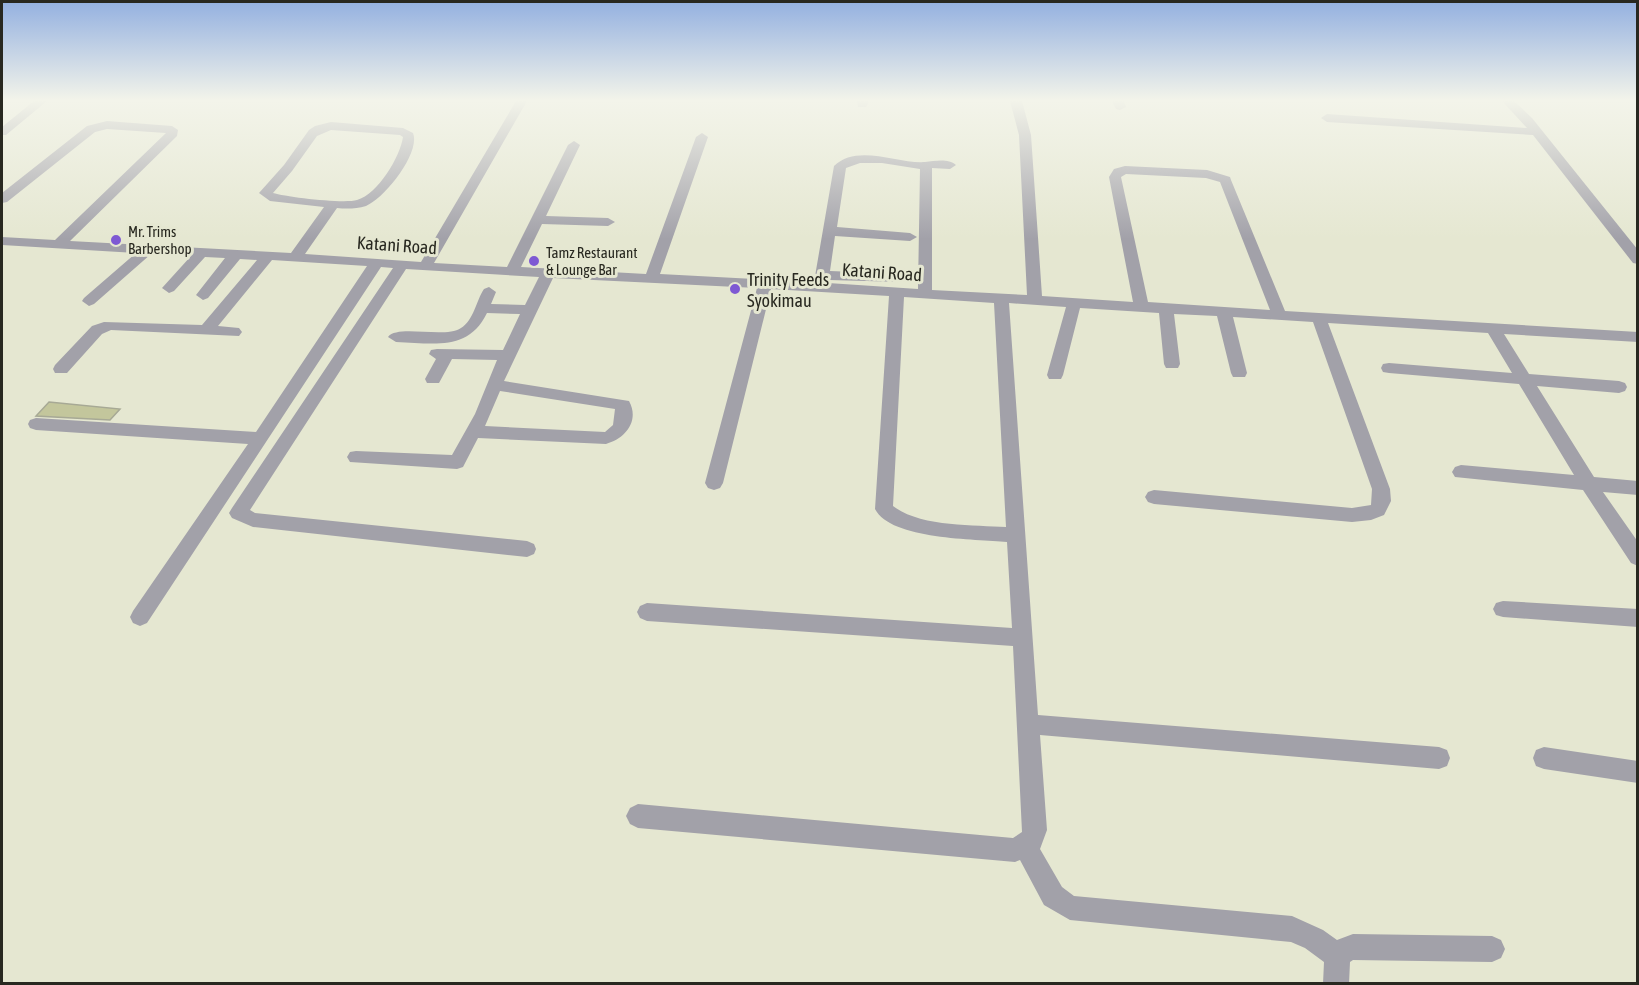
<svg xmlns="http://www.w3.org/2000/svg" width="1639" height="985" viewBox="0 0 1639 985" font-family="'Asap Condensed',sans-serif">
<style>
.building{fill:#c3c69c;stroke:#a7a995;stroke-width:1.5}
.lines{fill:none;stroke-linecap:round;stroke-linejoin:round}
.minor{fill:#a2a1a9;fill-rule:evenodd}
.poi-dot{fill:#7e59d3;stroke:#e5e7d1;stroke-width:2}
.labels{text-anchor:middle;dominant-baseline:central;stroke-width:6;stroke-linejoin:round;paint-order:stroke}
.far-poi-label{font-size:15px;fill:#282820;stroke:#e5e7d1;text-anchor:start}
.street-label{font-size:18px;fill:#282820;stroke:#e5e7d1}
.poi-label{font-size:18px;fill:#282820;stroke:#e5e7d1;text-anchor:start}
</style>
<rect width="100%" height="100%" fill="#e5e7d1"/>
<!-- building -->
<path class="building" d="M 49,402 L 120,409 L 110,420 L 36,416 Z"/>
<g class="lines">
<!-- minor -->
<path class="minor" d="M 34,101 L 47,101 L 6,135 L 2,135 L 2,127 Z
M 516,101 L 527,101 L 434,263 L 507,267 L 568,145 L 574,141 L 580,145 L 546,216 L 608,218 L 615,222 L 608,226 L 542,224 L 521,267 L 646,274 L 696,137 L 702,133 L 708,137 L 660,274 L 814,282 L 834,166 C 857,143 898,164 925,162 C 935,161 948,158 956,165 L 950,169 L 932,168 L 932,290 L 1027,295 L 1019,135 L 1010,101 L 1022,101 L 1031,135 L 1042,296 L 1133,302 L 1109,177 L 1114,169 L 1125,166 L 1207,170 L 1230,177 L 1231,180 L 1285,311 L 1638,332 L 1638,342 L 1504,334 L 1529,374 L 1619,381 L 1625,383 L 1627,387 L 1625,391 L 1619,393 L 1537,386 L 1594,477 L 1638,481 L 1638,495 L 1603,492 L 1638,542 L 1638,566 L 1631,563 L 1583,490 L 1455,477 L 1452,472 L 1455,467 L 1461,465 L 1574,475 L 1519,384 L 1389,373 L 1383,372 L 1381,368 L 1383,364 L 1389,363 L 1512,373 L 1488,333 L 1328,323 L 1390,489 L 1391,501 L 1384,515 L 1371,520 L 1352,522 L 1154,504 L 1148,502 L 1145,497 L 1148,492 L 1154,490 L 1352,508 L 1371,505 L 1372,489 L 1313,322 L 1233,317 L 1247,373 L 1245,377 L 1233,377 L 1231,373 L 1217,316 L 1174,314 L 1180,364 L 1178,368 L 1166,368 L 1164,364 L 1159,313 L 1080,308 L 1063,375 L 1061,379 L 1049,379 L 1047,375 L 1066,307 L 1009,303 L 1038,715 L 1439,747 L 1447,750 L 1450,758 L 1447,766 L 1439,769 L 1040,735 L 1047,830 L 1040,849 L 1062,887 L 1074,896 L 1292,916 L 1323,930 L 1337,940 L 1353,934 L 1492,936 L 1501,940 L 1505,949 L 1501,958 L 1492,962 L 1353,960 L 1350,962 L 1349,984 L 1323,984 L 1324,962 L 1305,948 L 1291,942 L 1070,920 L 1044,905 L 1020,860 L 1015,862 L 638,828 L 630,824 L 626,816 L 630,808 L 638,804 L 1013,838 L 1022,832 L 1013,646 L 647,621 L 640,618 L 637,612 L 640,606 L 647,603 L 1012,628 L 1007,542 C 976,539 891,540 875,509 L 889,296 L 771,289 L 723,483 L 720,488 L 714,490 L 708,488 L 705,483 L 757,288 L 553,278 L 504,381 L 629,401 C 640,421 625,439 606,444 L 478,438 L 463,467 L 457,469 L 350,462 L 347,457 L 350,452 L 356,451 L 452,455 L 475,414 L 497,360 L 452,359 L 439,383 L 427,383 L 425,379 L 436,359 L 429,354 L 431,350 L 437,349 L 503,350 L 520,314 L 487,313 C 468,352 433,343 396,342 L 388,337 C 398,324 444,339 461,328 C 474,320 476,301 484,289 L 489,287 L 496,292 L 491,304 L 525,305 L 539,277 L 406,269 L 250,510 L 255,513 L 527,541 L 534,544 L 536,549 L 534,554 L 527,557 L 253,527 L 232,518 L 229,513 L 232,508 L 393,268 L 381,267 L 147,623 L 140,626 L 133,623 L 130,617 L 133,611 L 248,444 L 36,430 L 30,428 L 28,424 L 30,420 L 36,418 L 256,432 L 367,266 L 272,260 L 218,326 L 239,328 L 242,332 L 239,336 L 111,330 L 102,334 L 67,373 L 55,373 L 53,369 L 55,365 L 92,326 L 104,322 L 202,325 L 257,260 L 240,259 L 208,298 L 203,300 L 196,295 L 225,258 L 205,257 L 174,291 L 169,293 L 162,288 L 191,256 L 151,254 L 94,304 L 89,306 L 82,301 L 84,298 L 136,253 L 2,245 L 2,237 L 55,240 L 166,133 L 107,129 L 95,132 L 7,202 L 2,203 L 2,193 L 87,126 L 107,121 L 172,126 L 178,130 L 177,136 L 70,241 L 291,253 L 324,207 L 270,201 L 259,193 L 284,165 L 309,130 L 315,126 L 331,122 L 403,128 L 413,133 C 421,153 384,199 366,206 C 356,209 346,209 337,208 L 305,254 L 421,262 ZM 331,130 L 400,135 L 403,137 C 400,157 378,194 357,200 C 344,204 286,197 273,193 L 292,171 L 317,136 ZM 860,163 L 882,163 L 920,169 L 918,289 L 828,283 L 829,280 L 904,282 L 911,278 L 904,274 L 830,271 L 835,236 L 910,241 L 917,237 L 910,233 L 837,227 L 846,168 ZM 1126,174 L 1206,178 L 1220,182 L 1270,310 L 1148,302 L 1121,177 ZM 904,297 L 994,303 L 1006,527 C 974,525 920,527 893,506 ZM 500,391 L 615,409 L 613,425 L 605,432 L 485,426 Z
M 857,101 L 869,101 L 866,107 L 858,107 Z
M 1112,101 L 1124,101 L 1126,107 L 1120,110 L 1116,109 Z
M 1502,101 L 1514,101 L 1532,118 L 1638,250 L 1638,264 L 1633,263 L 1533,135 L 1327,122 L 1321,118 L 1327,114 L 1527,128 Z
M 1503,601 L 1638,609 L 1638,627 L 1503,617 L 1496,615 L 1493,609 L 1496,603 Z
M 1544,747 L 1638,761 L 1638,783 L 1544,769 L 1536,766 L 1533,758 L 1536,750 Z"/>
</g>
<!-- sky -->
<linearGradient id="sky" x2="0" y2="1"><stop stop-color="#93b0e0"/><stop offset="0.42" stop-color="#f3f4ea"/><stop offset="1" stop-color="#f3f4ea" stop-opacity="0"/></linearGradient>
<rect width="1639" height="239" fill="url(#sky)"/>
<!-- markers -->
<g class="poi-dot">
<circle cx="116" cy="240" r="6"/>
<circle cx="534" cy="261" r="6"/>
<circle cx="735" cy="289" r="6"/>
</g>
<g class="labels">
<!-- far-poi labels -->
<g class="far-poi-label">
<text x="128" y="231">Mr. Trims<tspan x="128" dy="17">Barbershop</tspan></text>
<text x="546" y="252">Tamz Restaurant<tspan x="546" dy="17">&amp; Lounge Bar</tspan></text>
</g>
<!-- street labels -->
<g class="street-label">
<text transform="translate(397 245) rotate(4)">Katani Road</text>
<text transform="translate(882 272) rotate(4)">Katani Road</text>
</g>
<!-- poi labels -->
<g class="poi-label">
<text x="747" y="279">Trinity Feeds<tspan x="747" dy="21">Syokimau</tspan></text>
</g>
</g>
<!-- border -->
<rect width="1639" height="985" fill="none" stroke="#282820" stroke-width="6"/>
</svg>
